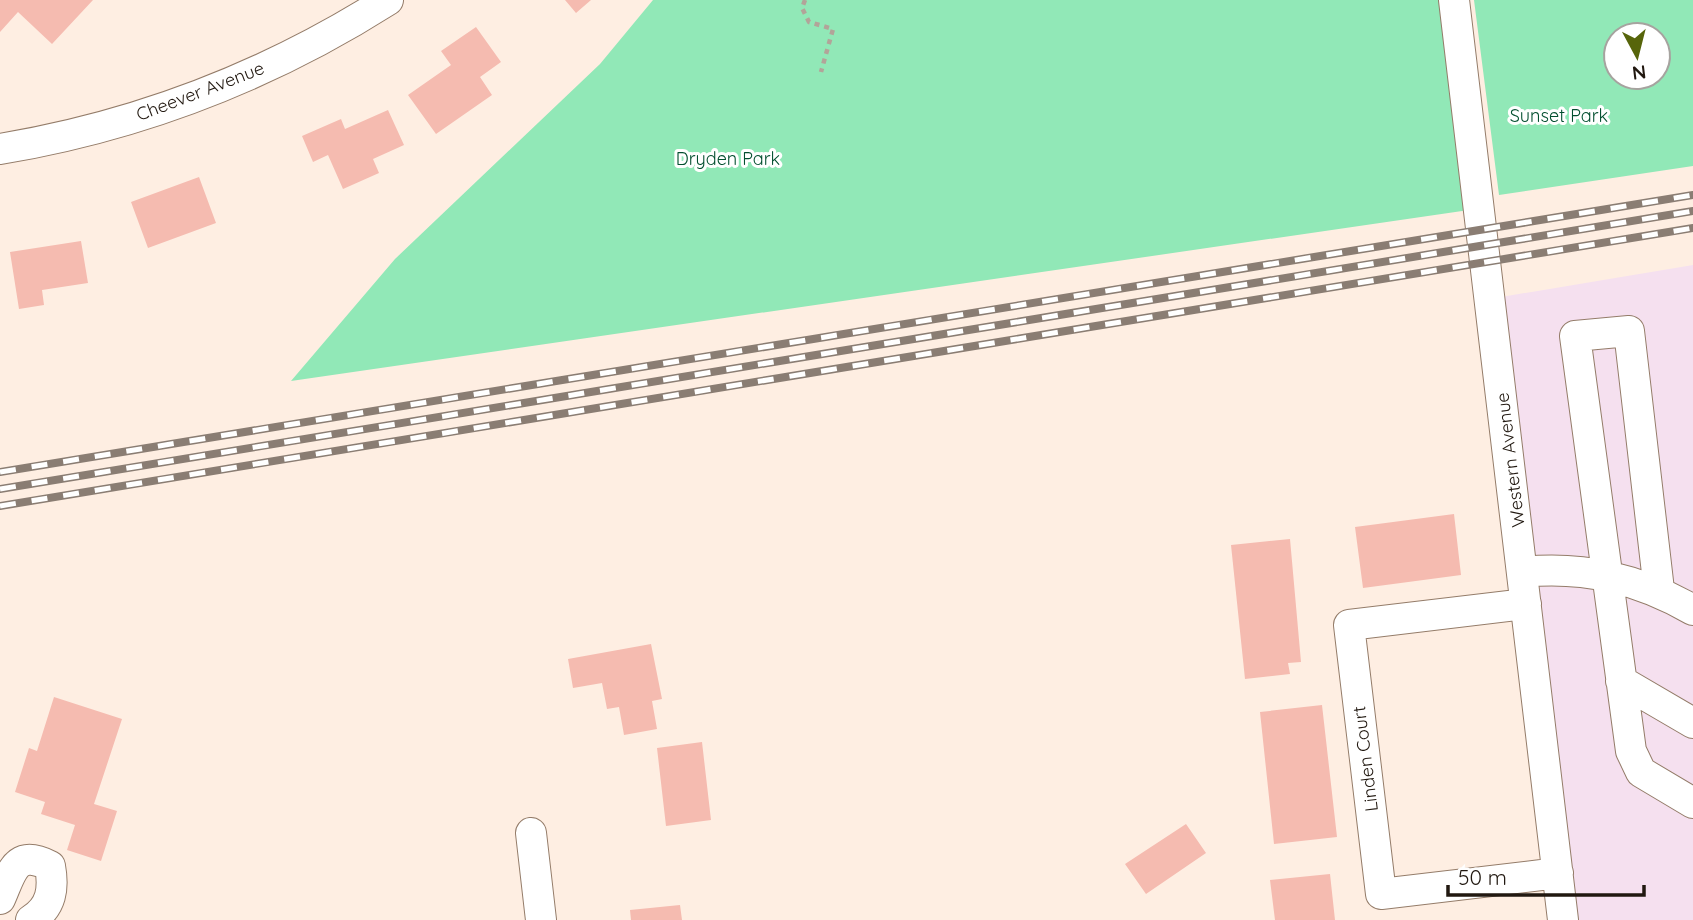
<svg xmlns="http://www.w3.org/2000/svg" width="1693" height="920" viewBox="0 0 1693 920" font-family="Quicksand,sans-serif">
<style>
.industrial{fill:#f5e0ef}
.green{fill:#91e8b7;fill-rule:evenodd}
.building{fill:#f5bbb0}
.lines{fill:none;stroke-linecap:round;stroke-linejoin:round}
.minor-casing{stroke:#947c69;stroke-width:32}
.path{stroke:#b2a499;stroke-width:4.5;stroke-dasharray:5 5;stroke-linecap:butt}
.minor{stroke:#fff;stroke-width:30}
.rail-casing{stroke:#8a7d73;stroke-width:8}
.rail{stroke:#fff;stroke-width:5;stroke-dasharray:16;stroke-linecap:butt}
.labels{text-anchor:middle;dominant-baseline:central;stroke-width:6;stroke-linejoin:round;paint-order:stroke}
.street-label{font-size:18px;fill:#211810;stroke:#fff}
.park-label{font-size:18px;fill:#024f2f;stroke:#fff}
</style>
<rect width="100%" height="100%" fill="#feeee2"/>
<!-- industrial -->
<path class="industrial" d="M 1693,265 L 1693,920 L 1572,920 L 1501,297 Z"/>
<!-- green -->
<path class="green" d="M 653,0 L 1440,0 L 1469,210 L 291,381 L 395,259 L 600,64 Z
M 1474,0 L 1693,0 L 1693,166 L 1499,195 ZM 1616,35 L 1658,35 L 1658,77 L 1616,77 Z"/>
<!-- building -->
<path class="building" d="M 0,0 L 93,0 L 52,44 L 18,12 L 0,32 Z
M 565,0 L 591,0 L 576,13 Z
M 476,27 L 501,62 L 480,77 L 492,95 L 436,134 L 408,95 L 451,65 L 441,51 Z
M 388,110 L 404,145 L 373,159 L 379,173 L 343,189 L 328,155 L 313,162 L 302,136 L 341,119 L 345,129 Z
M 199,177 L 216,223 L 148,248 L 131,202 Z
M 81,241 L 88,283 L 42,290 L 44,305 L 19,309 L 10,252 Z
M 1454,514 L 1461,575 L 1363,588 L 1355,527 Z
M 1290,539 L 1301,662 L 1288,663 L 1290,674 L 1245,679 L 1231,545 Z
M 651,644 L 662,699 L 652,701 L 657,729 L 624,735 L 619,707 L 607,709 L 602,683 L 573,688 L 568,659 Z
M 54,697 L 122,719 L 94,804 L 117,811 L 101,861 L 67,850 L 75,825 L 41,814 L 45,802 L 15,792 L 29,748 L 37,751 Z
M 1322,705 L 1337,837 L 1274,844 L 1260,712 Z
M 702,742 L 711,820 L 666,826 L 657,748 Z
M 1186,824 L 1206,853 L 1146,894 L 1125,864 Z
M 1330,874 L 1335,920 L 1275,920 L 1270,880 Z
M 680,905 L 682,920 L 631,920 L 630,910 Z"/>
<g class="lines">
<!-- minor casing -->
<g class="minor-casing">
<path id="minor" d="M 1454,0 L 1563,920
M 0,149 C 138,126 270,75 388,0
M 1523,572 C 1585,566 1639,579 1693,610
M 1659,590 L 1629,331 L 1575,336 L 1631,751 L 1641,772 L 1693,803
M 1526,604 L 1349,625 L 1381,894 L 1558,873
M 1621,681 L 1693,723
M 531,833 L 541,920
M 0,899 C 12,872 15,848 50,866 C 54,888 52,907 31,920"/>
</g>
<!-- path -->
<path class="path" d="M 805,0 L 802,8 L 809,22 L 833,29 L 821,72"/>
<!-- minor -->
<use href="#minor" class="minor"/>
<!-- rail casing -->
<g class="rail-casing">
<path id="rail" d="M 0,472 L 1693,195
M 0,489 L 1693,211
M 0,506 L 1693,228"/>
</g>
<!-- rail -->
<use href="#rail" class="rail"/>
</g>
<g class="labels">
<!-- street labels -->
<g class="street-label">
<text transform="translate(200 91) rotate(-21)">Cheever Avenue</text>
<text transform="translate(1510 460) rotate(-97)">Western Avenue</text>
<text transform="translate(1365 759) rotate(-97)">Linden Court</text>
</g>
<!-- park labels -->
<g class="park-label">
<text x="1559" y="115">Sunset Park</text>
<text x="728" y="158">Dryden Park</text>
</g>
</g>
<!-- north arrow -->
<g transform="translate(1637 56) rotate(173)"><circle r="33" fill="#ffffff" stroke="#a6a39f" stroke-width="2"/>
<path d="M0-5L12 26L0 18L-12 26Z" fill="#57650b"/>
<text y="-10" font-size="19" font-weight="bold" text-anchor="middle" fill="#211810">N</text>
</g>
<!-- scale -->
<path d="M1448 885v10h196v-10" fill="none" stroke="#211810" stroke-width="3.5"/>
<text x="1458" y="885" font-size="21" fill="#211810" stroke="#ffffff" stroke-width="5" paint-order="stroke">50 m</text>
</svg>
